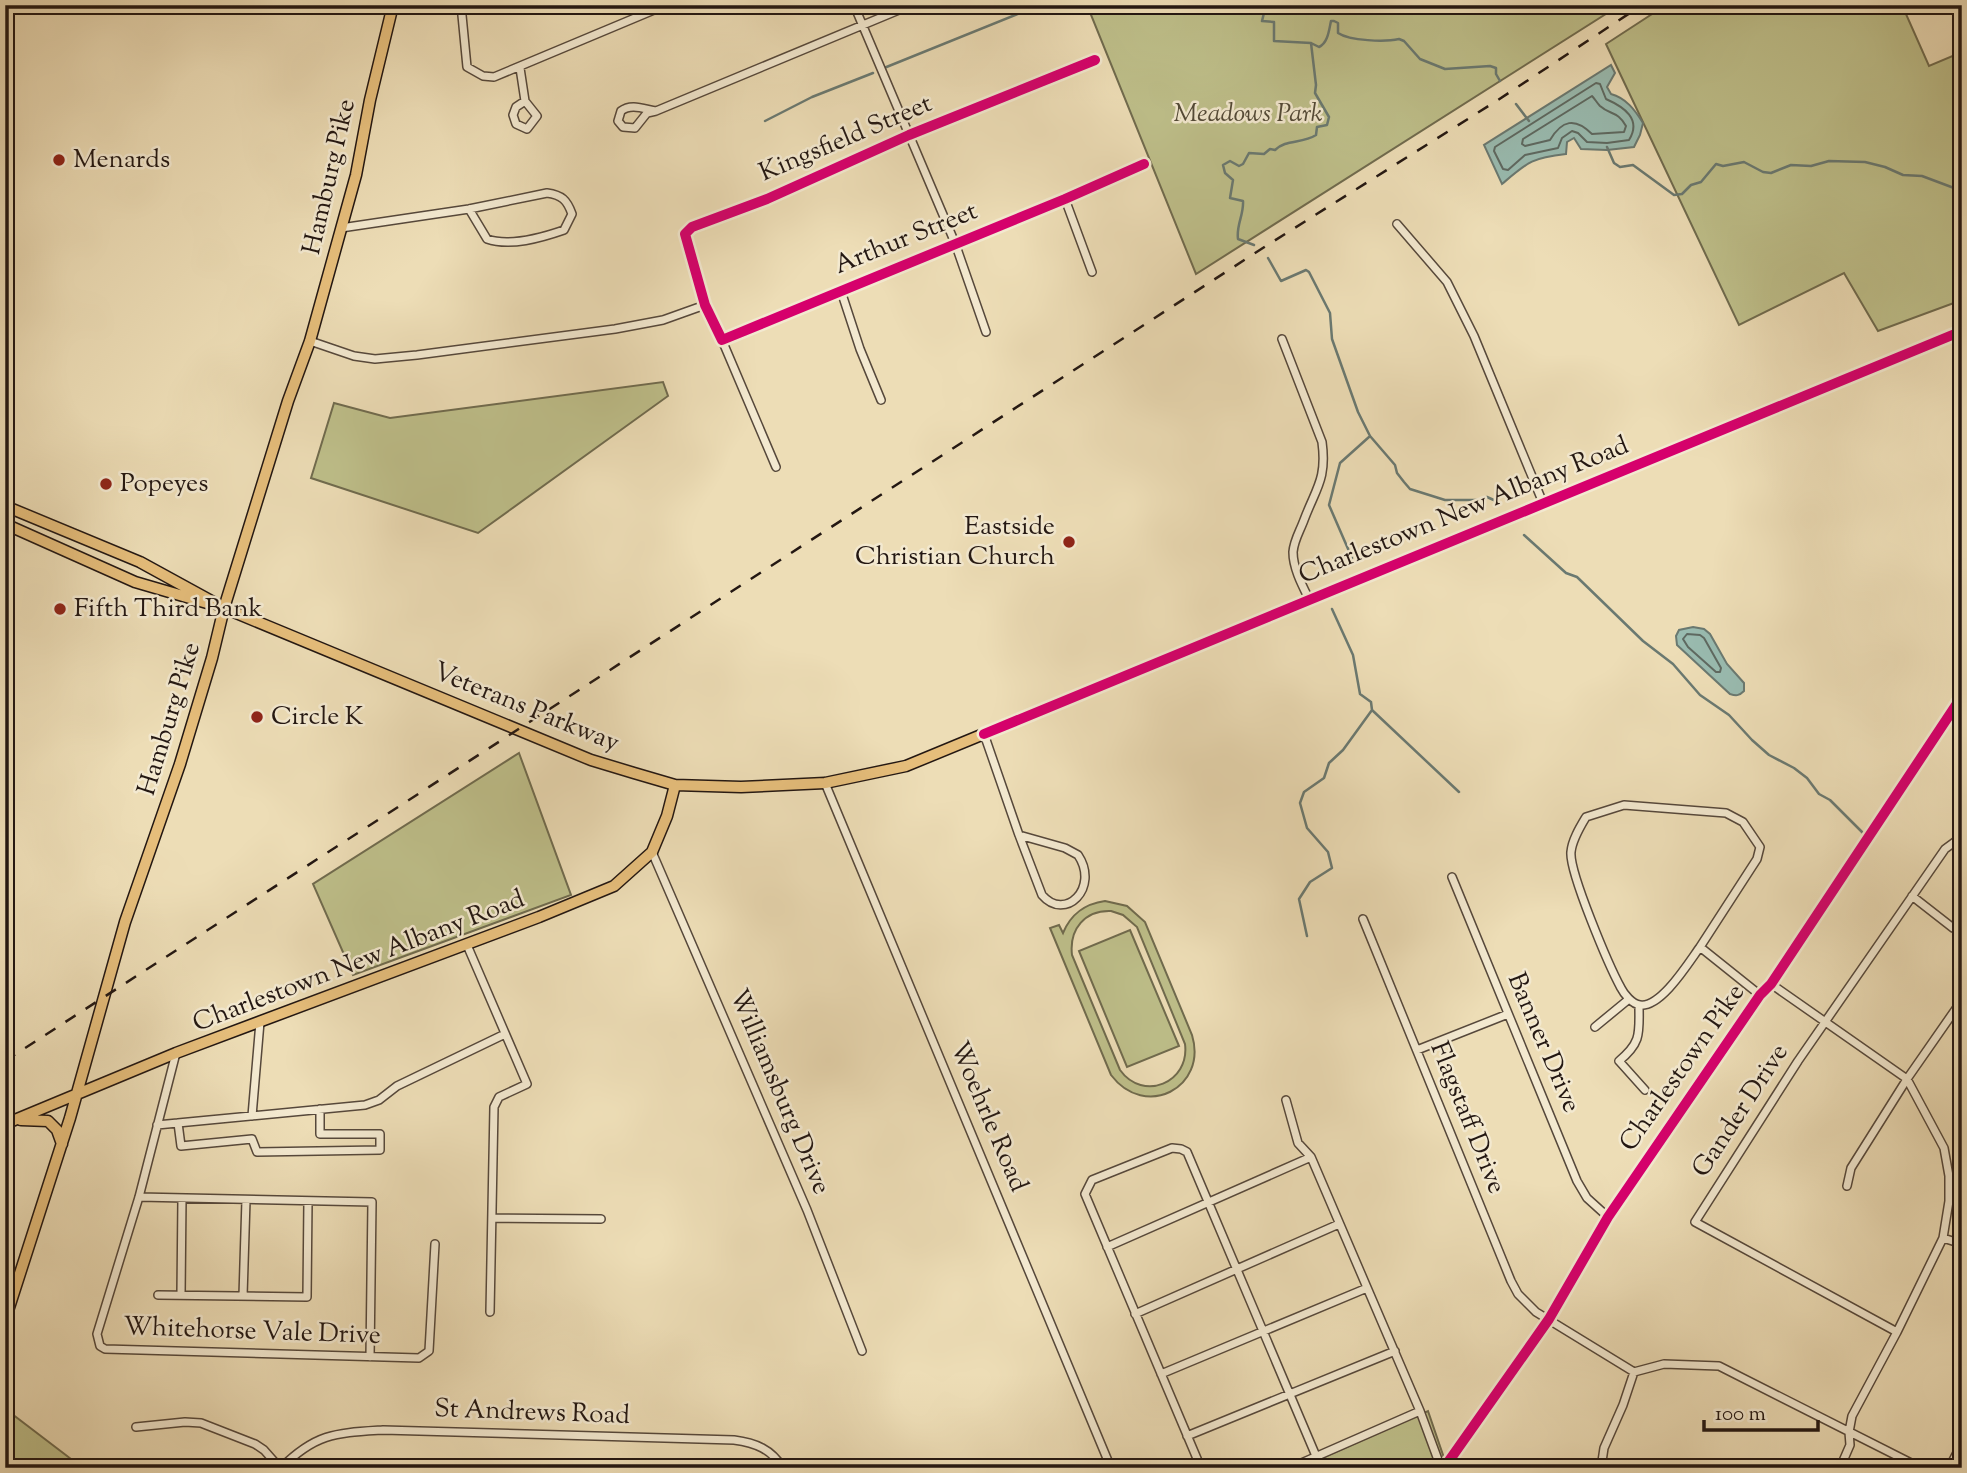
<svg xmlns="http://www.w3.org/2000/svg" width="1967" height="1473" viewBox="0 0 1967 1473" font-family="'Sorts Mill Goudy',serif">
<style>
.green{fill:#bebf8a;stroke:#706b4e;stroke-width:2;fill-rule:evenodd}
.water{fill:#99bbb0;stroke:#6a7971;stroke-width:2}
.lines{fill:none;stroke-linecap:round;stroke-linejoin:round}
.shore{stroke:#5e6961;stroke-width:2}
.stream{stroke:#6a7971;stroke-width:2.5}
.minor-casing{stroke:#56483b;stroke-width:10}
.major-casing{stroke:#231712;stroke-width:13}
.minor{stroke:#f3e9d0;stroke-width:7}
.major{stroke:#e6be7b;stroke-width:10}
.rail{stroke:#231712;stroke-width:2.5;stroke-dasharray:12 12;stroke-linecap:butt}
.cycleway-casing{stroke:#f3e9d0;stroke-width:15}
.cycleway{stroke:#d6006c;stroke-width:10}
.poi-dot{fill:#8f2418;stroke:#f3e9d0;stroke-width:2.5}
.labels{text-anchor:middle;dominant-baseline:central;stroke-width:5;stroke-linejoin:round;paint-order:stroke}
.park-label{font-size:26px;font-style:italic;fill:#524936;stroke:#f3e9d0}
.street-label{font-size:26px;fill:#231712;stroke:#f3e9d0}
.poi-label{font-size:26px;fill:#231712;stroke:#f3e9d0;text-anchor:start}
</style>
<rect width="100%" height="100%" fill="#edddb6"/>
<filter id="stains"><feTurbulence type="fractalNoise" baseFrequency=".00286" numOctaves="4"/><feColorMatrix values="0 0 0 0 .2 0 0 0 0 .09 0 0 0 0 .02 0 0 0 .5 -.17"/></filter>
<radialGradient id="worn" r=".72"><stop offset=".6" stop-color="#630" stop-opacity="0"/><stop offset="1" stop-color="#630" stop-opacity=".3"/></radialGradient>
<!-- green -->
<path class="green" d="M 1087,5 L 1620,5 L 1196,274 Z
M 1666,5 L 1902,5 L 1929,66 L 1962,52 L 1962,300 L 1878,331 L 1844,273 L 1739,325 L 1606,44 Z
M 663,382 L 668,396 L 478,533 L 311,478 L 334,403 L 390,418 Z
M 519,753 L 571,895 L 353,975 L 313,884 Z
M 1105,901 L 1127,906 L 1145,922 L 1192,1035 C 1208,1088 1145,1120 1111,1075 L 1050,928 L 1059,925 L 1063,933 C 1071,914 1084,904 1105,901 ZM 1111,911 L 1123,915 L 1137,927 L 1185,1044 C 1190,1083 1143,1102 1120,1070 L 1072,955 C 1069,929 1085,910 1111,911 Z
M 1130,930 L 1179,1046 L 1127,1067 L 1079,951 Z
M 1428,1411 L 1444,1458 L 1438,1468 L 1299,1468 Z
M 5,1414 L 12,1414 L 71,1459 L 87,1468 L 5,1468 Z"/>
<!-- water -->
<path class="water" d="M 1611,65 L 1615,73 L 1607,87 L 1611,94 C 1626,98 1635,110 1643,123 L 1640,135 L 1634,147 L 1607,150 L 1581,149 L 1574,138 L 1567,142 L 1566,154 C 1531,158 1528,162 1502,184 L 1484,145 Z
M 1693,627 L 1704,629 L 1710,634 L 1727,664 L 1744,683 L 1744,691 C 1739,696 1736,696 1730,694 L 1677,645 L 1676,636 L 1679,630 Z"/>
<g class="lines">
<!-- shore -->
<path class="shore" d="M 1596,83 L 1600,84 L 1606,99 C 1624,107 1642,119 1629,140 L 1607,143 L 1587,142 L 1578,133 L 1572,131 L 1562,138 L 1558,148 L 1525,155 L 1508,170 L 1503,169 L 1494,151 L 1495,147 Z
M 1592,96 C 1595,99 1597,103 1600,106 C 1610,115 1618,111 1626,126 L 1624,132 L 1592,134 C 1575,117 1562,120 1550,140 L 1525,146 L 1522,144 L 1523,139 Z
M 1687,634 L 1700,635 L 1704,638 L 1721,668 L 1720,672 L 1716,672 L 1688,647 L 1683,639 Z"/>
<!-- stream -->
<path class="stream" d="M 1266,5 L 1262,21 L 1274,22 L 1274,41 L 1311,43 L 1319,47 C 1328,43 1329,30 1331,21 L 1334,21 L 1338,23 L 1338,33 C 1350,41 1385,42 1399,39 L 1404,41 L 1420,59 L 1445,69 L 1490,66 L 1496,68 L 1496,74 L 1500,81
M 884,68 L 1040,5
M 1516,104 L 1529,121
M 765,121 L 812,97 L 873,73
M 1607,147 L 1614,163 L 1620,167 L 1633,165 L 1674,195 L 1682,194 L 1691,185 L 1701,182 L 1716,164 L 1723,166 L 1744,162 L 1763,172 L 1771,173 L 1791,165 L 1811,166 L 1829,161 L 1865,162 L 1885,167 L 1903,175 L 1922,176 L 1962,191
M 1254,245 L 1238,239 C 1236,225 1244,215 1243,201 L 1230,198 L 1233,180 L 1225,173 L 1223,165 L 1230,161 L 1239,166 L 1243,164 L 1249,153 L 1264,154 L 1270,149 L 1275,150 C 1286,139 1302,144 1316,135 L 1317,127 L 1327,125 L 1329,117 L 1315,93 L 1316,85 L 1311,43
M 1268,258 L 1281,281 L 1306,270 L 1309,272 L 1330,313 L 1332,339 L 1358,412 L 1370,436 L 1395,465 L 1397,473 L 1404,482 L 1410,489 L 1445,500 L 1480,500 L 1487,497 L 1496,501
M 1524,535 L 1566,573 L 1577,577 L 1643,641 L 1673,664 L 1700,695 L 1729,715 L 1752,740 L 1769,755 L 1794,768 L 1807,778 L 1819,794 L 1830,800 L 1865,835
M 1352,558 L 1329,505 L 1340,463 L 1369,437
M 1332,609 L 1353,655 L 1360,694 L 1371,702 L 1372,710 L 1459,792
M 1307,936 L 1299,899 L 1310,882 L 1332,868 L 1328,852 L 1307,828 L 1300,803 L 1304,792 L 1324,778 L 1329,763 L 1343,750 L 1372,710"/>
<!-- minor casing -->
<g class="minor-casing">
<path id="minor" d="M 461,5 L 467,67 L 483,76 L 494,77 L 666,5
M 854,5 L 955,243 L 986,332
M 1095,60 L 909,135 L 767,199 L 692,227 L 685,234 L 705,305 L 722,340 L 1065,199 L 1144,164
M 520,68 L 525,101 L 537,116 L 527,129 L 516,124 L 513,115 L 516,107 L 525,101
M 656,111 C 644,109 631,103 621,111 L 618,121 L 623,127 L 635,128 L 647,113 L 656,111 L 911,5
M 1065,199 L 1092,272
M 1397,224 L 1447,282 L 1474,336 L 1543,503
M 341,228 L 469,209 L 547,193 C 562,195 567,200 572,214 L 564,230 C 541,238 510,247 487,239 L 469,209
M 841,291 L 860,349 L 881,400
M 1282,339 L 1322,442 C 1327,479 1316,488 1304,520 C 1300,531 1294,540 1293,552 C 1293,568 1302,585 1309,599
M 722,340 L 776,467
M 310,341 L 354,356 L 375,359 L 417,355 L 615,329 L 663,320 L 705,305
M 984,734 L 1019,835
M 825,783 L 1111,1468
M 1019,835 L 1065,848 L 1078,855 C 1100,888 1065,922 1042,895 Z
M 652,852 L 807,1210 L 862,1351
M 1452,877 L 1577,1181 L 1587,1198 L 1608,1217
M 1912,896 L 1953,928 L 1962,931
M 1363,919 L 1511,1281 L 1518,1294 L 1536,1312 L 1634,1372 L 1664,1364 L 1719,1366 L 1921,1468
M 467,945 L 527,1084 L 499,1097 L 494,1107 L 490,1312
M 1700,947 C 1689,962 1661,1008 1640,1005 C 1632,1004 1624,994 1621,988 C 1609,966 1569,872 1571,852 C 1572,840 1580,827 1586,817 L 1624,805 L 1726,813 L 1743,822 L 1760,847 L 1757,859 L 1700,947 L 1760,995
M 1771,984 L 1907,1079 L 1944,1148 L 1949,1176 L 1949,1201 L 1943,1238 L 1897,1332 L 1852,1416 L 1849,1432 L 1850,1445 L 1840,1468
M 1639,1005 C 1639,1033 1642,1042 1619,1061 L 1645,1090
M 1595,1027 L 1629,999
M 1417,1050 L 1508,1014
M 176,1053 L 139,1197 L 97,1334 L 100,1346 L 105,1349 L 419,1358 L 429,1351 L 435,1244
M 1286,1100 L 1298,1143 L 1311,1157 L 1420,1411 L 1441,1468
M 252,1116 L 260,1022
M 178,1123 L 181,1146 L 252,1139 L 257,1152 L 380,1150 L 380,1134 L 320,1134 L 320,1109
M 157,1125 L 365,1105 L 379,1100 L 397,1086 L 505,1034
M 1847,1186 L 1851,1168 L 1907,1079 L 1962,1000
M 139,1197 L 372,1202 L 370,1357
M 492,1218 L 601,1219
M 1943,1238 L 1962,1244
M 1107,1247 L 1311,1157
M 158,1295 L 307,1297 L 308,1201
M 181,1295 L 182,1198
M 243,1296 L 246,1200
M 1135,1314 L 1339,1224
M 1897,1332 L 1695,1222 L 1798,1061 L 1945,849 L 1960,838
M 1161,1374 L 1367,1288
M 136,1427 L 185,1422 L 201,1423 L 255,1444 L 264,1450 L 280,1468
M 1187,1436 L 1395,1351
M 281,1468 C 316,1433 336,1433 383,1430 L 734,1440 C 756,1443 771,1449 783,1468
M 1201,1468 L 1085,1194 L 1092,1180 L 1172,1148 L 1181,1149 L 1187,1152 L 1316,1456
M 1290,1468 L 1420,1411
M 1444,1468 L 1549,1319 L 1608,1217 L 1760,995 L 1771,984 L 1962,696
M 1601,1468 L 1604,1448 L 1623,1405 L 1634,1372
M 1949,1468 L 1962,1443"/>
</g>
<!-- major casing -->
<g class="major-casing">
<path id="major" d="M 5,506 L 140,562 L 224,608 L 591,760 L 634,773 L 675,785 L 741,787 L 825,783 L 906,766 L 1962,331
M 5,524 L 135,582 L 207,603
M 21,1120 L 48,1121 L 57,1130 L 62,1144
M 5,1124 L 176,1053 L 539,917 L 614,886 L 652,852 L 667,816 L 675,785
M 5,1320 L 70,1118 L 125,922 L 180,764 L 212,658 L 224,608 L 288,401 L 310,341 L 356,175 L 370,100 L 393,5"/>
</g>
<!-- minor -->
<use href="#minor" class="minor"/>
<!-- major -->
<use href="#major" class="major"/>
<!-- rail -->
<path class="rail" d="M 5,1061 L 1266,246 L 1498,100 L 1642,5"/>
<!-- cycleway casing -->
<g class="cycleway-casing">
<path id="cycleway" d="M 1095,60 L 909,135 L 767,199 L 692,227 L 685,234 L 705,305 L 722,340 L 1065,199 L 1144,164
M 984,734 L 1962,331
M 1444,1468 L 1549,1319 L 1608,1217 L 1760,995 L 1771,984 L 1962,696"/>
</g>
<!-- cycleway -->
<use href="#cycleway" class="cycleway"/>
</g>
<!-- markers -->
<g class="poi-dot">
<circle cx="59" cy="160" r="7"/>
<circle cx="106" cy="484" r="7"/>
<circle cx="1069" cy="542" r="7"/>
<circle cx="60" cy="609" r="7"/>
<circle cx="257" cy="717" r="7"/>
</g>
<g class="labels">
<!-- park labels -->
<g class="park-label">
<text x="1248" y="114">Meadows Park</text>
</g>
<!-- street labels -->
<g class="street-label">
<text transform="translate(846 139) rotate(-23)">Kingsfield Street</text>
<text transform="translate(330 177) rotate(-77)">Hamburg Pike</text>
<text transform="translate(906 239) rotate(-22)">Arthur Street</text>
<text transform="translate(1464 511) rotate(-22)">Charlestown New Albany Road</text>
<text transform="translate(526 708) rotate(22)">Veterans Parkway</text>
<text transform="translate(170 719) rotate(-73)">Hamburg Pike</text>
<text transform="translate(359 962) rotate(-21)">Charlestown New Albany Road</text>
<text transform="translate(1543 1043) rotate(67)">Banner Drive</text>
<text transform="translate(1683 1068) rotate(-55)">Charlestown Pike</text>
<text transform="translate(779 1092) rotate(67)">Williamsburg Drive</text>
<text transform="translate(1741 1111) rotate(-57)">Gander Drive</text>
<text transform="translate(988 1117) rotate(67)">Woehrle Road</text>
<text transform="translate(1467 1118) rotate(68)">Flagstaff Drive</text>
<text transform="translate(252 1332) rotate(2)">Whitehorse Vale Drive</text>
<text transform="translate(532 1413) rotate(2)">St Andrews Road</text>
</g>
<!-- poi labels -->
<g class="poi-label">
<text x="73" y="160">Menards</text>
<text x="120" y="484">Popeyes</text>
<text x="1055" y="527" text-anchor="end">Eastside<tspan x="1055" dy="30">Christian Church</tspan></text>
<text x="74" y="609">Fifth Third Bank</text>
<text x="271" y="717">Circle K</text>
</g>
</g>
<!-- margin -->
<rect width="1967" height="1473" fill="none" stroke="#edddb6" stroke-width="28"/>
<rect x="7" y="7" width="1953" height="1459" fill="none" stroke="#231712" stroke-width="3.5"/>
<rect x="14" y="14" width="1939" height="1445" fill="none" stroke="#231712" stroke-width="2"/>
<!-- scale -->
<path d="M1704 1420v10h114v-10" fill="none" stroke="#231712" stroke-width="3.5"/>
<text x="1715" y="1420" font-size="21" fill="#231712" stroke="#f3e9d0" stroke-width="5" paint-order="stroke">100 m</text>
<rect width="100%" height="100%" filter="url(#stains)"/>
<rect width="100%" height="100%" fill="url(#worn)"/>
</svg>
